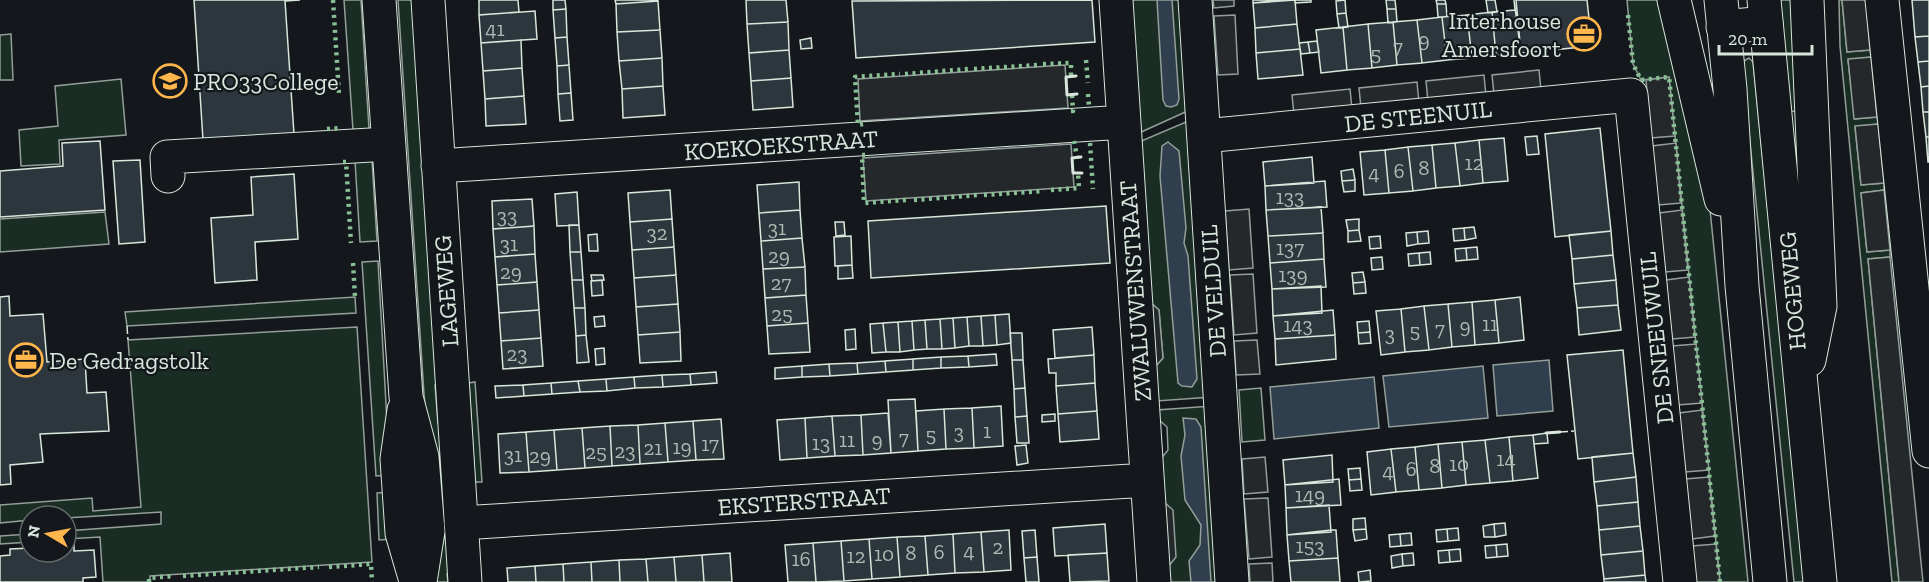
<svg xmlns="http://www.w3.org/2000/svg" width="1929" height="582" viewBox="0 0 1929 582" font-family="'Zilla Slab',serif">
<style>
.green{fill:#1a2d24;stroke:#939e99;stroke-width:1.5}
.parking{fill:#24282b;stroke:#939e99;stroke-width:1.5}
.water{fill:#2f3f4d;stroke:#939e99;stroke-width:1.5}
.building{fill:#2c363c;stroke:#d8e6dc;stroke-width:1.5}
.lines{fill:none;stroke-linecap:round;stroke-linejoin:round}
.minor-casing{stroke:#d8e6dc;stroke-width:35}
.major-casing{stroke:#d8e6dc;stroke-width:35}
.minor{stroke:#14181c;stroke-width:33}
.major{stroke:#14181c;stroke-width:33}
.hedge{stroke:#8ac095;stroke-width:4.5;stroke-dasharray:3 4.5;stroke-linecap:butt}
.fence{stroke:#d8e6dc;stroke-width:1.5;stroke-dasharray:8 3;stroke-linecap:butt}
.wall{stroke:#d8e6dc;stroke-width:3}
.labels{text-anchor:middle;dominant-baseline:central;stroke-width:4.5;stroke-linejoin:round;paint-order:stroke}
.number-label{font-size:21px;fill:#adbab4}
.poi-label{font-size:24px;fill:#d8e6dc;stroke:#14181c;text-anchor:start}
.street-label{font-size:24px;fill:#d8e6dc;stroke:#14181c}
</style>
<rect width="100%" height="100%" fill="#14181c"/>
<!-- green -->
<path class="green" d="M 344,0 L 361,0 L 369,129 L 353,130 Z
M 398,0 L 415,0 L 440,384 L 435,385 L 438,423 L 442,423 L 447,496 L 434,497 L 424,394 Z
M 1130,0 L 1186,0 L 1192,109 L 1139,133 Z
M 1627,0 L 1665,0 L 1708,190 L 1748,582 L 1720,582 L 1669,77 L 1641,80 L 1633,64 Z
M 1779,0 L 1799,0 L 1799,112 L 1791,111 Z
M 1839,0 L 1842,0 L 1847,52 L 1870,50 L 1871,57 L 1848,60 L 1855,119 L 1877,117 L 1878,124 L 1855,127 L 1861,185 L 1884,183 L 1884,190 L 1861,193 L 1867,252 L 1890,250 L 1890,257 L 1868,259 L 1899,582 L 1892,582 L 1840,46 Z
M 11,34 L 13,80 L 0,80 L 0,35 Z
M 1749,58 L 1753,62 L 1805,582 L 1794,582 L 1742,62 Z
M 121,79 L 126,135 L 59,140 L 60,164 L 21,166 L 19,130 L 58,126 L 55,86 Z
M 1193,119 L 1212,397 L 1156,401 L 1155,367 L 1163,358 L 1159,310 L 1150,302 L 1139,142 Z
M 372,160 L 377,241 L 360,242 L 355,161 Z
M 105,212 L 109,244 L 0,252 L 0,219 Z
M 378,261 L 390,475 L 376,476 L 362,262 Z
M 355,297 L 356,313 L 127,326 L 125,312 Z
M 357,327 L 372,562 L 150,576 L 150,582 L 103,582 L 100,537 L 66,539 L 66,531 L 161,524 L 161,512 L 66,518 L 30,516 L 30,520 L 0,523 L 0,505 L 92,498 L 93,511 L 141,507 L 128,340 Z
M 475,382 L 482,482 L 475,482 L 469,383 Z
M 1261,388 L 1265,440 L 1242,442 L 1239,390 Z
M 1212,406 L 1224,582 L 1168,582 L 1160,460 L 1168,450 L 1167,427 L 1158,419 L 1157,410 Z
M 391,492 L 394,539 L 379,540 L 377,493 Z
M 448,513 L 452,573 L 447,574 L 448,582 L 437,582 L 434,514 Z
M 30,534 L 30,542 L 0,544 L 0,536 Z"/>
<!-- parking -->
<path class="parking" d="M 1213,0 L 1234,0 L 1234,6 L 1214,8 Z
M 1842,0 L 1866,0 L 1870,50 L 1847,52 Z
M 1235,15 L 1238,74 L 1218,75 L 1214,16 Z
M 1871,57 L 1877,117 L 1854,119 L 1848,59 Z
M 1065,65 L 1068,108 L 860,121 L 858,79 Z
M 1539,70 L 1541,90 L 1494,95 L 1492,75 Z
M 1484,75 L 1486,96 L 1428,102 L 1426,81 Z
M 1669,77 L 1675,136 L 1651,138 L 1646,80 Z
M 1417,82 L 1419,103 L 1361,108 L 1359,88 Z
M 1350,89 L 1352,109 L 1294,115 L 1292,95 Z
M 1878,124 L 1884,183 L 1861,185 L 1855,126 Z
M 1676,143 L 1681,203 L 1658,205 L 1652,146 Z
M 1071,144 L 1074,187 L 866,201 L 863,158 Z
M 1884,190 L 1890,250 L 1867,252 L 1861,193 Z
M 1249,209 L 1253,268 L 1229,270 L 1225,211 Z
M 1682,210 L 1688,270 L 1665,272 L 1659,213 Z
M 1890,257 L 1923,582 L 1899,582 L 1868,259 Z
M 1253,274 L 1257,333 L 1234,335 L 1230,275 Z
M 1689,277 L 1695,337 L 1672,339 L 1666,280 Z
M 1150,302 L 1159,310 L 1163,358 L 1155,367 Z
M 1257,340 L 1260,374 L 1236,375 L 1234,341 Z
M 1696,344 L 1702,403 L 1678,405 L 1672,346 Z
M 1702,410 L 1709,470 L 1685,472 L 1679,413 Z
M 1265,457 L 1268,492 L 1244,494 L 1242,459 Z
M 1709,477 L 1715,536 L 1692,539 L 1685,479 Z
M 1268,498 L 1272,557 L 1249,559 L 1244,499 Z
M 1163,501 L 1173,510 L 1176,557 L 1168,567 Z
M 1716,544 L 1720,582 L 1696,582 L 1692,546 Z
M 1272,563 L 1273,582 L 1250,582 L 1249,564 Z"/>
<!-- water -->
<path class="water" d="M 1157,0 L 1172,0 L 1179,99 L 1177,105 L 1171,107 L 1166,106 L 1163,100 Z
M 1168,142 L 1179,151 L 1186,228 L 1184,243 L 1188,256 L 1197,379 L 1192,387 L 1182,386 L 1178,383 L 1160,176 L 1162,146 Z
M 1549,360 L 1553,411 L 1497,416 L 1493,365 Z
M 1483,366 L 1488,418 L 1389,427 L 1383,376 Z
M 1374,377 L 1379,428 L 1274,439 L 1270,387 Z
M 1183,418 L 1196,419 L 1201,427 L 1211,582 L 1191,582 L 1189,561 L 1200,545 L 1201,525 L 1185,500 L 1181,456 L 1185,435 Z"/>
<!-- building -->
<path class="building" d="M 194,0 L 300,0 L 285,1 L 294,134 L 203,140 Z
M 479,0 L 518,0 L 519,12 L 479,15 Z
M 553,0 L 565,0 L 566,9 L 553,10 Z
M 615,0 L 658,0 L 658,1 L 616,4 Z
M 746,0 L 786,0 L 788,22 L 747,24 Z
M 1092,0 L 1095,42 L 856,58 L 852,1 Z
M 1253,0 L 1283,0 L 1253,3 Z
M 1295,0 L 1311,0 L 1311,2 L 1295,3 Z
M 1295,0 L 1297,24 L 1255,28 L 1253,3 Z
M 1345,0 L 1346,13 L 1337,14 L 1336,1 Z
M 1386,0 L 1395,0 L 1396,9 L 1387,9 Z
M 1436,0 L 1445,0 L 1446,4 L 1437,4 Z
M 1486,0 L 1495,0 L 1497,12 L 1488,13 Z
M 1514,0 L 1521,53 L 1496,55 L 1492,12 L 1515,10 Z
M 1516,0 L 1587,0 L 1592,46 L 1521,53 Z
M 1912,0 L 1929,0 L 1929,36 L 1915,37 Z
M 658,1 L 660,30 L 617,32 L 616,4 Z
M 1437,4 L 1446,4 L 1447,17 L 1438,17 Z
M 566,9 L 567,37 L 555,38 L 553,10 Z
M 1387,9 L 1396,9 L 1397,22 L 1388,23 Z
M 535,11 L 537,39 L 481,43 L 479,15 Z
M 1492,12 L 1496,55 L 1472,58 L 1467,15 Z
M 1346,13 L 1348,27 L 1339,28 L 1337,14 Z
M 1467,15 L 1472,58 L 1447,60 L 1442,17 Z
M 1442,17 L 1447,60 L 1422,63 L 1417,20 Z
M 1417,20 L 1422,63 L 1397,65 L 1393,22 Z
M 788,22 L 789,50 L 749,53 L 747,24 Z
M 1393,22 L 1397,65 L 1372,68 L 1368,24 Z
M 1297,24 L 1300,49 L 1256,53 L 1255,28 Z
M 1368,24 L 1372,68 L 1347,70 L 1343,27 Z
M 1343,27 L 1347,70 L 1321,73 L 1316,30 Z
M 660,30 L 662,58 L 619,61 L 617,32 Z
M 1929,36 L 1929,61 L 1918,62 L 1915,37 Z
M 567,37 L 569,65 L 557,66 L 555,38 Z
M 811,38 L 812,48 L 801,49 L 800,40 Z
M 521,40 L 522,68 L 483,71 L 481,43 Z
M 1317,41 L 1319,52 L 1310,53 L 1308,42 Z
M 1308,42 L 1310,53 L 1301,54 L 1299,43 Z
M 1300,49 L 1303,75 L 1258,79 L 1256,53 Z
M 789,50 L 791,78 L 751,81 L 749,53 Z
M 662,58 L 663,86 L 622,89 L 619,61 Z
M 1929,61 L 1929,86 L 1921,87 L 1918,62 Z
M 569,65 L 571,93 L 558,94 L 557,66 Z
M 522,68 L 524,96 L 485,99 L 483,71 Z
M 791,78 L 793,107 L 753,110 L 751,81 Z
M 663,86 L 665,115 L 623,118 L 622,89 Z
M 1929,86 L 1929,112 L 1923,112 L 1921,87 Z
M 571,93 L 573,120 L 560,121 L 558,94 Z
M 524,96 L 526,124 L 486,126 L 485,99 Z
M 1923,112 L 1929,112 L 1929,137 L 1926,137 Z
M 1600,128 L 1611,231 L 1555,237 L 1545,134 Z
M 1537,136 L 1539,154 L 1527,155 L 1525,137 Z
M 1926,137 L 1929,137 L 1929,162 L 1928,162 Z
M 1504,138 L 1508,181 L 1483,183 L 1479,140 Z
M 1479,140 L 1483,183 L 1460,186 L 1455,143 Z
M 100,141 L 105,210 L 0,217 L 0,171 L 63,166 L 62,143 Z
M 1455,143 L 1460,186 L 1436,188 L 1432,145 Z
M 1432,145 L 1436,188 L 1413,191 L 1408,147 Z
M 1408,147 L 1413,191 L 1389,193 L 1385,150 Z
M 1385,150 L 1389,193 L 1364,195 L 1360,152 Z
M 1312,157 L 1314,183 L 1265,186 L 1263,162 Z
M 140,160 L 145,242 L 119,244 L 113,161 Z
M 1353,169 L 1355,180 L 1342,181 L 1341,171 Z
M 294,174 L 298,239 L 255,242 L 257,280 L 215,283 L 211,218 L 253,215 L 251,177 Z
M 1355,180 L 1355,191 L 1344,192 L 1342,181 Z
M 1325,181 L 1327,207 L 1266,210 L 1265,186 Z
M 799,182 L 800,210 L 759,213 L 757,185 Z
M 670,190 L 672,219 L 630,222 L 628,193 Z
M 577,192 L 579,225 L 557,226 L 555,194 Z
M 532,199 L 534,226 L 493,229 L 492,201 Z
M 1106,206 L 1110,263 L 871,278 L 868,221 Z
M 1321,207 L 1323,233 L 1268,236 L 1266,210 Z
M 800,210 L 802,238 L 761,241 L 759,213 Z
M 672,219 L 674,247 L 632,250 L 630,222 Z
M 1359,219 L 1359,230 L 1348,231 L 1346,220 Z
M 835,222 L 844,222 L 845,235 L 836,236 Z
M 569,225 L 579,225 L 581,252 L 570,252 Z
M 534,226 L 535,254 L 495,257 L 493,229 Z
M 1474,227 L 1476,238 L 1465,240 L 1464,228 Z
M 1464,228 L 1465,240 L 1454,241 L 1453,229 Z
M 1359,230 L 1361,241 L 1348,242 L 1348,231 Z
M 1428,231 L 1429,243 L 1418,244 L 1417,232 Z
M 1611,231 L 1613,255 L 1572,259 L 1569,235 Z
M 1417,232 L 1418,244 L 1407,246 L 1406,233 Z
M 1323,233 L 1324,259 L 1270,263 L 1268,236 Z
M 597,234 L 598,251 L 589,251 L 588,235 Z
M 851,236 L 852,265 L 835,266 L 834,237 Z
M 1380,236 L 1381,248 L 1370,249 L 1369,237 Z
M 802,238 L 805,267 L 763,269 L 761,241 Z
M 674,247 L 676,275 L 634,278 L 632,250 Z
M 1477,247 L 1478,259 L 1467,260 L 1466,248 Z
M 1466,248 L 1467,260 L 1456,261 L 1455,249 Z
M 570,252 L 581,252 L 583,280 L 572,280 Z
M 1430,252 L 1431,264 L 1420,265 L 1419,253 Z
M 1419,253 L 1420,265 L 1409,266 L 1408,254 Z
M 535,254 L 537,282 L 497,285 L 495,257 Z
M 1613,255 L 1616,280 L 1574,284 L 1572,259 Z
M 1382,257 L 1383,269 L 1372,270 L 1371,258 Z
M 1324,259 L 1326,287 L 1272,289 L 1270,263 Z
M 852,265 L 853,278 L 838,279 L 838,266 Z
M 805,267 L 806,295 L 765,298 L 763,269 Z
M 1363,272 L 1365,282 L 1353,283 L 1352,273 Z
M 591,275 L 603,275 L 604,280 L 592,281 Z
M 676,275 L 678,304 L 636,307 L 634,278 Z
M 572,280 L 583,280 L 585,308 L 574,308 Z
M 602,280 L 603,295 L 592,296 L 591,281 Z
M 1616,280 L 1618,305 L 1577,308 L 1574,284 Z
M 537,282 L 539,310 L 499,313 L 497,285 Z
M 1365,282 L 1366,293 L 1354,294 L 1353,283 Z
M 1321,286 L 1322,313 L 1273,316 L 1272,289 Z
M 806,295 L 808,323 L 767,326 L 765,298 Z
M 9,296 L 10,316 L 43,314 L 47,362 L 85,359 L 87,393 L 106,392 L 109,431 L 40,434 L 43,462 L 10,465 L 11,484 L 0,485 L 0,297 Z
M 1520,297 L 1524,340 L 1499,343 L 1495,300 Z
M 1495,300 L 1499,343 L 1475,345 L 1472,302 Z
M 1472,302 L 1475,345 L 1452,347 L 1448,304 Z
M 678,304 L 680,332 L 638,335 L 636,307 Z
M 1448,304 L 1452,347 L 1429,350 L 1424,306 Z
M 1618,305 L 1621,330 L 1579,335 L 1577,308 Z
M 1424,306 L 1429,350 L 1405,352 L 1401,309 Z
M 574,308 L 585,308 L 586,335 L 576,336 Z
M 1401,309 L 1405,352 L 1381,355 L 1376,311 Z
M 539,310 L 541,338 L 501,341 L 499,313 Z
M 1333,310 L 1335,335 L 1275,339 L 1273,316 Z
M 1009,314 L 1011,343 L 997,345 L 995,315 Z
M 995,315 L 997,345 L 983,346 L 981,316 Z
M 604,316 L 605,326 L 595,327 L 594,317 Z
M 981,316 L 983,346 L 969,346 L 967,317 Z
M 967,317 L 969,346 L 955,348 L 953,318 Z
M 953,318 L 955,348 L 942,349 L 940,319 Z
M 940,319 L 942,349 L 927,349 L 925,320 Z
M 925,320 L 927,349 L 914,350 L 912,321 Z
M 912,321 L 914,350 L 900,352 L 898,322 Z
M 1369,321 L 1370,332 L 1358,333 L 1357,322 Z
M 898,322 L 900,352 L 886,352 L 883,323 Z
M 808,323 L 810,352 L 769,354 L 767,326 Z
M 883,323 L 886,352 L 872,353 L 870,324 Z
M 1092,327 L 1094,355 L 1055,358 L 1053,330 Z
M 855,329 L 856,349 L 846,350 L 845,330 Z
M 680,332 L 681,361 L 640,363 L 638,335 Z
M 1370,332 L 1371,343 L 1359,344 L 1358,333 Z
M 1010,333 L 1022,333 L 1023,360 L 1012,360 Z
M 586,335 L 589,362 L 577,363 L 576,336 Z
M 1335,335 L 1336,359 L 1276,365 L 1275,339 Z
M 541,338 L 543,366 L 503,369 L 501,341 Z
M 604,348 L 605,364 L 596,365 L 595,349 Z
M 1623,350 L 1633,453 L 1578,459 L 1567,355 Z
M 996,354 L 997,365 L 969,367 L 968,356 Z
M 1094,355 L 1095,383 L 1056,386 L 1056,373 L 1049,373 L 1048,359 Z
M 968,356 L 969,367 L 941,368 L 941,357 Z
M 941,357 L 941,368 L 913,370 L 913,359 Z
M 913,359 L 913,370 L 886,372 L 885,361 Z
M 1012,360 L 1023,360 L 1025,388 L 1014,389 Z
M 885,361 L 886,372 L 858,374 L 857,363 Z
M 857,363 L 858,374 L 830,376 L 829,364 Z
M 829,364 L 830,376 L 802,377 L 802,366 Z
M 802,366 L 802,377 L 775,379 L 775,368 Z
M 716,372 L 717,383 L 691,385 L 690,374 Z
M 690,374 L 691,385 L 663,387 L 662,375 Z
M 662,375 L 663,387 L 635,388 L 634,377 Z
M 634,377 L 635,388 L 607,391 L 606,379 Z
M 606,379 L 607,391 L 580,392 L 578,381 Z
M 578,381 L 580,392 L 552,394 L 551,383 Z
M 551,383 L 552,394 L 524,396 L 523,385 Z
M 1095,383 L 1097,411 L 1058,414 L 1056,386 Z
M 523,385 L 524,396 L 496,398 L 495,386 Z
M 1025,388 L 1027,416 L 1015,417 L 1014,389 Z
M 915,399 L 918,451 L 891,453 L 888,400 Z
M 1001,406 L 1003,446 L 974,448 L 972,408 Z
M 972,408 L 974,448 L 946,449 L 944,409 Z
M 944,409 L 946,449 L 918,451 L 916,411 Z
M 1097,411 L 1099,439 L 1060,442 L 1058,414 Z
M 888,413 L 891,453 L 863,455 L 861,415 Z
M 1055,414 L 1055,421 L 1042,422 L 1042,415 Z
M 861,415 L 863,455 L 835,456 L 832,416 Z
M 832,416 L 835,456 L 807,458 L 805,418 Z
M 1027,416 L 1029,443 L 1017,443 L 1015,417 Z
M 805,418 L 807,458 L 780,460 L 777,420 Z
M 721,419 L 724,459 L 696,460 L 693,421 Z
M 693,421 L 696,460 L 668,462 L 665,423 Z
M 665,423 L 668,462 L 640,464 L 638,425 Z
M 638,425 L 640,464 L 612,466 L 610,426 Z
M 610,426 L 612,466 L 585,468 L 582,428 Z
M 582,428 L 585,468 L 557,470 L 554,430 Z
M 554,430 L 557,470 L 529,472 L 526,432 Z
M 526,432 L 529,472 L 500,473 L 498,434 Z
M 1547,433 L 1548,443 L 1534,444 L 1533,435 Z
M 1533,435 L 1538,478 L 1513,481 L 1509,437 Z
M 1509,437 L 1513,481 L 1490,483 L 1485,440 Z
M 1485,440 L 1490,483 L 1466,485 L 1462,442 Z
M 1462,442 L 1466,485 L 1442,488 L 1438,444 Z
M 1438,444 L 1442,488 L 1419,490 L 1415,447 Z
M 1026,445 L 1028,463 L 1017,465 L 1015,446 Z
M 1415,447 L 1419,490 L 1396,492 L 1391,449 Z
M 1391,449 L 1396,492 L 1371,495 L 1367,452 Z
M 1633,453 L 1636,477 L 1594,482 L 1592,457 Z
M 1332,455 L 1333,482 L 1285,485 L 1283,460 Z
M 1360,468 L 1361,479 L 1349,480 L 1348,469 Z
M 1636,477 L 1638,502 L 1597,506 L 1594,482 Z
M 1339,479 L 1341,505 L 1286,508 L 1285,485 Z
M 1361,479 L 1362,490 L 1350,491 L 1349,480 Z
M 1638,502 L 1640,526 L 1599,530 L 1597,506 Z
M 1329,505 L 1331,532 L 1287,535 L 1286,508 Z
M 1365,518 L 1366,529 L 1353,530 L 1353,519 Z
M 1505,523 L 1506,535 L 1495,537 L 1494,524 Z
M 1105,524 L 1107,553 L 1055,556 L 1053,528 Z
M 1494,524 L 1495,537 L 1484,537 L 1483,526 Z
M 1640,526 L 1643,551 L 1601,555 L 1599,530 Z
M 1458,528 L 1459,540 L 1448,541 L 1447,529 Z
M 1366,529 L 1367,539 L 1355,541 L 1353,530 Z
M 1447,529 L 1448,541 L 1437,542 L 1436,530 Z
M 1009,530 L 1011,570 L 984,572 L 981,532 Z
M 1035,530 L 1037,557 L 1024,558 L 1022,531 Z
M 1331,530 L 1336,530 L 1338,558 L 1289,561 L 1287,535 Z
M 981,532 L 984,572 L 955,573 L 953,534 Z
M 1411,533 L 1412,545 L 1401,546 L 1400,534 Z
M 953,534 L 955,573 L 928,575 L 925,536 Z
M 1400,534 L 1401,546 L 1390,547 L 1389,535 Z
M 925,536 L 928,575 L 900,577 L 897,537 Z
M 897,537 L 900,577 L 872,579 L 869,539 Z
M 869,539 L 872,579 L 844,581 L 841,541 Z
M 841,541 L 844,581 L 816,582 L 813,543 Z
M 813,543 L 816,582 L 788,582 L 785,545 Z
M 1507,544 L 1508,556 L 1497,557 L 1496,545 Z
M 66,545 L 74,545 L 74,551 L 94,550 L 96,577 L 83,578 L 83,582 L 0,582 L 0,556 L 10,555 L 10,549 L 30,548 L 30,552 L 66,552 Z
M 1496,545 L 1497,557 L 1486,558 L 1485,546 Z
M 1460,549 L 1461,561 L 1450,562 L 1449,550 Z
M 1449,550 L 1450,562 L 1439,563 L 1438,551 Z
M 1643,551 L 1645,575 L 1604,579 L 1601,555 Z
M 730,553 L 732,582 L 704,582 L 702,555 Z
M 1107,553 L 1109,581 L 1070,582 L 1068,555 Z
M 1413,553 L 1414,565 L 1403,566 L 1402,554 Z
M 1402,554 L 1403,566 L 1392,568 L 1391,556 Z
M 702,555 L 704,582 L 676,582 L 674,557 Z
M 674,557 L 676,582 L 648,582 L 646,559 Z
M 1037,557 L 1039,582 L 1026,582 L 1024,558 Z
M 1338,558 L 1340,582 L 1291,582 L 1289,561 Z
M 646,559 L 648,582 L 620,582 L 619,560 Z
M 619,560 L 620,582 L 592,582 L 591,562 Z
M 591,562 L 592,582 L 564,582 L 563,564 Z
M 563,564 L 564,582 L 536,582 L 535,566 Z
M 535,566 L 536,582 L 508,582 L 507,568 Z
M 1370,570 L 1371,581 L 1359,582 L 1358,572 Z
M 1645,575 L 1646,582 L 1604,582 L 1604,579 Z"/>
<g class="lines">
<!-- minor casing -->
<g class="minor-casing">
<path id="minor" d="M 379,0 L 406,397 L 422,457 L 428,531 L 420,582
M 428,0 L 465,582
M 1116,0 L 1154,582
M 1195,0 L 1232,582
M 1882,0 L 1929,451
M 1723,27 L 1766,23
M 1204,136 L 1631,95 L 1680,582
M 438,166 L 1124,122
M 168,176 L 167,157 L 388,144
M 404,410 L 397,459 L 402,533 L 416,581
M 461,523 L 1147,480"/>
</g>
<!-- major casing -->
<g class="major-casing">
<path id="major" d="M 1674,0 L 1721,199
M 1721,0 L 1730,89 L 1742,286 L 1770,582
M 1764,0 L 1820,582
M 1807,0 L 1820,306 L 1809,360"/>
</g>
<!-- minor -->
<use href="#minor" class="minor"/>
<!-- major -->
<use href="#major" class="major"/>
<!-- hedge -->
<path class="hedge" d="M 333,0 L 339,94
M 1628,15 L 1633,64 L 1641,80 L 1669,77 L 1720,582
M 1086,60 L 1088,83
M 1043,64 L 1071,63 L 1071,76
M 974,69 L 1037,65
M 905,74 L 969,69
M 1088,94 L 1089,106
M 1071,111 L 1073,111 L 1072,95
M 863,124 L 858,125 L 855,77 L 900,74
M 327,129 L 342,128
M 1074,141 L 1077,157
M 1090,143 L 1093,189
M 865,155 L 862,155 L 864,203 L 907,200
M 343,162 L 346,162 L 351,243
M 1051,190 L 1079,188 L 1078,173
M 984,195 L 1044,191
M 914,200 L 978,195
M 353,263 L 355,297
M 329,567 L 371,564 L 372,582
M 183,576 L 319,567
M 149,582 L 149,578 L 173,576"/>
<!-- fence -->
<path class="fence" d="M 127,326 L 128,340
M 1560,432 L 1574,431"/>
<!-- wall -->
<path class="wall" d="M 1076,76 L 1066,77 L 1067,95 L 1077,94
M 1081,157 L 1072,158 L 1073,173 L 1082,173
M 1546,433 L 1560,432"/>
</g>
<!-- icons -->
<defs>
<g id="office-ring" transform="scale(1.725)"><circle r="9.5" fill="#14181c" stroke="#ffb74d" stroke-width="1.5"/><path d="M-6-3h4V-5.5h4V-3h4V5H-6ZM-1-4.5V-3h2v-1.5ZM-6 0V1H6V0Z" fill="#ffb74d"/></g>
<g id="school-ring" transform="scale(1.725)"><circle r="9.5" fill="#14181c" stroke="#ffb74d" stroke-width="1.5"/><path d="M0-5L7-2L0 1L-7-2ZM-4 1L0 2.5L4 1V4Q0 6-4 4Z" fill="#ffb74d"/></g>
</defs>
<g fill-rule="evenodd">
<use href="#office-ring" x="1584" y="34"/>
<use href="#school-ring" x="170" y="81"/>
<use href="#office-ring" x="26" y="360"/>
</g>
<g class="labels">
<!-- number labels -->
<g class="number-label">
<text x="495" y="28">41</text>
<text x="1424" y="39">9</text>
<text x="1398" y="46">7</text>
<text x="1376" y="53">5</text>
<text x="1474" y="162">12</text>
<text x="1424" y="167">8</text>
<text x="1399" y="170">6</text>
<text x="1374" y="172">4</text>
<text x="1290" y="196">133</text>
<text x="507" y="215">33</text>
<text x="777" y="227">31</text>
<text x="657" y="232">32</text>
<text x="509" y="243">31</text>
<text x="1290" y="247">137</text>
<text x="779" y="255">29</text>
<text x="511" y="271">29</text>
<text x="1293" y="274">139</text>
<text x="781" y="282">27</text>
<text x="782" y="313">25</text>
<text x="1490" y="323">11</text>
<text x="1298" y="324">143</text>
<text x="1465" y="325">9</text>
<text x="1440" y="328">7</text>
<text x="1415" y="330">5</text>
<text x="1390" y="333">3</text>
<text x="517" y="353">23</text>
<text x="987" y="430">1</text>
<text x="959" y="431">3</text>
<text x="931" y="434">5</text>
<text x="904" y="437">7</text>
<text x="847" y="439">11</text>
<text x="877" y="439">9</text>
<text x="821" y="442">13</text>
<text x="710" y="443">17</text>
<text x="682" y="446">19</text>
<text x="653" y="447">21</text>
<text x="625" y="450">23</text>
<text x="596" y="451">25</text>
<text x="513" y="454">31</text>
<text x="540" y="455">29</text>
<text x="1506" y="458">14</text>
<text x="1459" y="463">10</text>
<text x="1435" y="465">8</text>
<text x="1411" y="468">6</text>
<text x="1388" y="470">4</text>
<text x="1310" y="494">149</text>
<text x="1310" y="545">153</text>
<text x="998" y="546">2</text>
<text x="969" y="550">4</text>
<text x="939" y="551">6</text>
<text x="911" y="552">8</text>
<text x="884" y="553">10</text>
<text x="856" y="555">12</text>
<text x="801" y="558">16</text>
</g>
<!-- poi labels -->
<g class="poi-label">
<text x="1561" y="20" text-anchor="end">Interhouse<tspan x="1561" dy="28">Amersfoort</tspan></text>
<text x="193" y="81">PRO33College</text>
<text x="49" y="360">De Gedragstolk</text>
</g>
<!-- street labels -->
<g class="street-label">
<text transform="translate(1418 116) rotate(-6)">DE STEENUIL</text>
<text transform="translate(781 145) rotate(-4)">KOEKOEKSTRAAT</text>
<text transform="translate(446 291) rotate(-94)">LAGEWEG</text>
<text transform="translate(1135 291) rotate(-94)">ZWALUWENSTRAAT</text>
<text transform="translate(1213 291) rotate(-94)">DE VELDUIL</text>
<text transform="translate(1792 291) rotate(-95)">HOGEWEG</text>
<text transform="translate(1656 338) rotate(-96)">DE SNEEUWUIL</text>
<text transform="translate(804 501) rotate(-4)">EKSTERSTRAAT</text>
</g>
</g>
<!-- north arrow -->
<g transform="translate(48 534) rotate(280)"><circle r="28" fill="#14181c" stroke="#626a69" stroke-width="1.5"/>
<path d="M0-4.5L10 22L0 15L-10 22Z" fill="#ffb74d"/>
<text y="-9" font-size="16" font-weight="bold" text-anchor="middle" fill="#d8e6dc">N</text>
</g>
<!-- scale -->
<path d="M1719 45v9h93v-9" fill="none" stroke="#d8e6dc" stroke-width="3"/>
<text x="1728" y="45" font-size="18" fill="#d8e6dc" stroke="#14181c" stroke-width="4.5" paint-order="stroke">20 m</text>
</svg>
